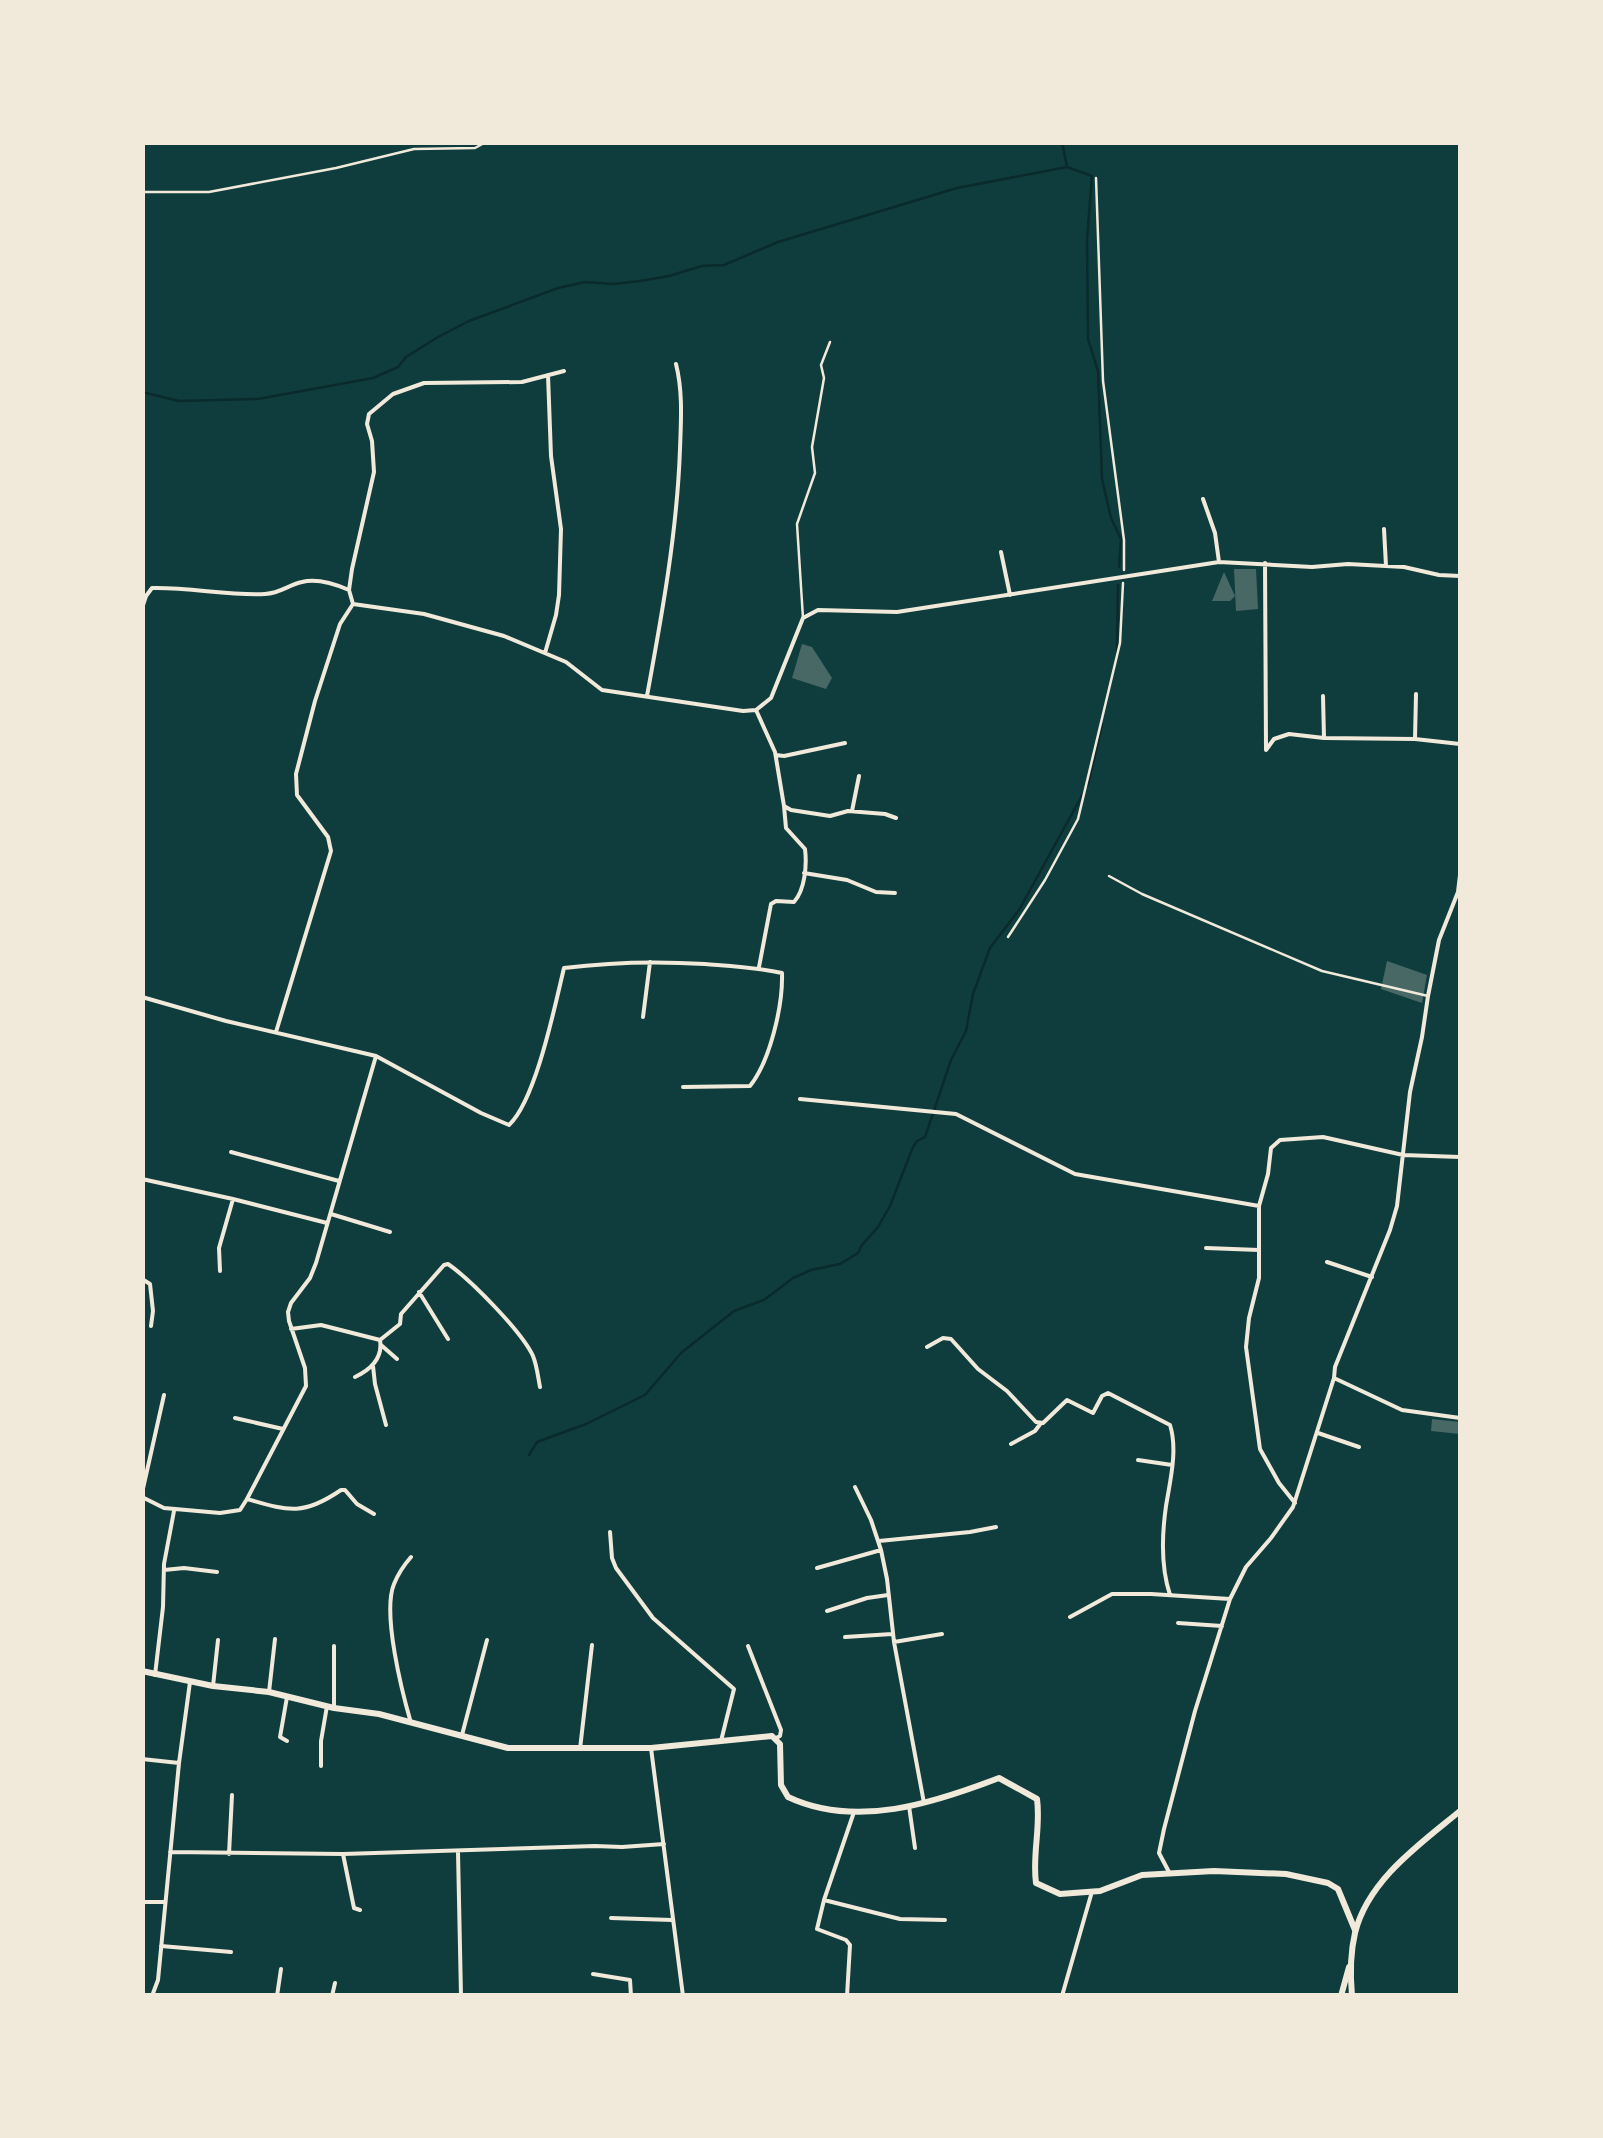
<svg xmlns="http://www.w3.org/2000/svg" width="1603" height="2138" viewBox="0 0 1603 2138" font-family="Raleway,sans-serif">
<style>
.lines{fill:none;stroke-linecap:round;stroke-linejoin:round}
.stream{stroke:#0a2a2b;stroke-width:2.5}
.building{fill:#486865}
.path{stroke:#f1e9da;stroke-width:2.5}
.service{stroke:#f1e9da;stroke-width:2.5}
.minor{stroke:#f1e9da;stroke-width:4}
.secondary{stroke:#f1e9da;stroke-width:6}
.primary{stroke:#f1e9da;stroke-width:6}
</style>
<rect width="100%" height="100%" fill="#0f3d3e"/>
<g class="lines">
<!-- stream -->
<path class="stream" d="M 1062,142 L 1067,167 L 1092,176 L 1087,240 L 1088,339 L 1098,371 L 1102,479 L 1111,518 L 1121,539 L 1119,567
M 142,392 L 179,401 L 258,399 L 373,378 L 398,367 L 406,357 L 438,337 L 469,321 L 558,288 L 585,282 L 613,284 L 640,281 L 669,276 L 702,266 L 724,265 L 778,242 L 957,188 L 1067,167
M 1117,653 L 1118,585
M 1088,785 L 1102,725
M 529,1455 L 537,1442 L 586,1424 L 645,1395 L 681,1353 L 734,1311 L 764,1300 L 793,1278 L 811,1270 L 840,1264 L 858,1253 L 862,1245 L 878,1227 L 890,1206 L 913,1147 L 917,1141 L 925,1137 L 951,1060 L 966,1031 L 973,994 L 990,948 L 1019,910 L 1084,792"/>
</g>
<!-- building -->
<path class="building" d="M 1234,569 L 1256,569 L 1258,609 L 1236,611 Z
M 1224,572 L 1235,596 L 1230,601 L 1212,601 Z
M 802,644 L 812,647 L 832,678 L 826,689 L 792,678 Z
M 1387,961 L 1427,975 L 1422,1003 L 1381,989 Z
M 1432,1419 L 1460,1422 L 1460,1434 L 1431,1431 Z"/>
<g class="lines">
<!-- path -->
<path class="path" d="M 1096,178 L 1103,381 L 1124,540 L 1124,570
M 1008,937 L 1045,880 L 1078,819 L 1120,643 L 1123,583"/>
<!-- service -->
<path class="service" d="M 142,192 L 209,192 L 336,168 L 414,149 L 475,148 L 486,142
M 803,618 L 797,524 L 815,473 L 812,447 L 824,378 L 821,365 L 830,342
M 1109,876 L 1142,894 L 1322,971 L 1428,996"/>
<!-- minor -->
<path class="minor" d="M 1203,499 L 1215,533 L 1219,562
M 1384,529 L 1386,566
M 1001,552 L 1010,595
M 1265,563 L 1266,750 L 1274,739 L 1289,734 L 1324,738 L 1415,739 L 1460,744
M 353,604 L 349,590 L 352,569 L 374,472 L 372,441 L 367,424 L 369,414 L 393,394 L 424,383 L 522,382 L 564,371
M 142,608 L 146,596 L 152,588 C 190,587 229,596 265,594 C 281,593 288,585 302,582 C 318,578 335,584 349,590
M 545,653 L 556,615 L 559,595 L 561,529 L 551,456 L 548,375
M 647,696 C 662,614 677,533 680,449 C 681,420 683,392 676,364
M 1323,696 L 1324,738
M 756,710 L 775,752 L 784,806 L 791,810 L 830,816 L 848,811 L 885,814 L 896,818
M 1415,739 L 1416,694
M 776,755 L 784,756 L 845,743
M 852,811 L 859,776
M 804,873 L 847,880 L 876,892 L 895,893
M 759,967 L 771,904 L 776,901 L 794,902 C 805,890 807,865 805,849 L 786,828 L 784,806
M 142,997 L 226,1021 L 376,1056 L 481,1113 L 509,1125 C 536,1100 555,1005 564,968 C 611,962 657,961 705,964 C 731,966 756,967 782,973 C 783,1006 770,1061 750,1086 L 683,1087
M 643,1017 L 650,962
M 276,1032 L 331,851 L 328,837 L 297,795 L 296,774 L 315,701 L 340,624 L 353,604 L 424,614 L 504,636 L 566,662 L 602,690 L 743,711 L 756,710 L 771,698 L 803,618 L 818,610 L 897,612 L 1219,562 L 1312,567 L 1348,564 L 1404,567 L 1439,575 L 1460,576
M 800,1099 L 956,1114 L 1075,1174 L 1259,1206
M 231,1152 L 339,1181
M 142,1179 L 233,1199 L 327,1223
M 331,1214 L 390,1232
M 1206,1248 L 1259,1250
M 1327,1262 L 1372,1277
M 220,1271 L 219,1248 L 233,1199
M 142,1279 L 150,1284 L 153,1311 L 151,1326
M 419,1292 L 448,1339
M 291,1329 L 321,1325 L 380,1340 L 400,1324 L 401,1314 L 444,1265 L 448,1264 C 471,1280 522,1332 533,1356 C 537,1366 538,1377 540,1387
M 381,1345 L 397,1359
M 927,1347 L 943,1338 L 951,1339 L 978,1369 L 1007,1391 L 1036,1422 L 1043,1423 L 1067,1400 L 1093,1413 L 1102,1396 L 1108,1393 L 1170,1425 C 1178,1450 1170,1481 1166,1506 C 1162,1534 1161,1568 1170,1595
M 373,1366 L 375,1384 L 386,1425
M 355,1377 C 372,1369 383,1358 380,1340
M 1334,1378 L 1402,1410 L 1460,1418
M 235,1418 L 283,1429
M 1318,1433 L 1359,1447
M 1011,1444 L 1035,1431 L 1041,1423
M 1138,1460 L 1172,1465
M 855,1487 L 871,1520 L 881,1550 L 887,1579 L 894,1642 L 924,1803
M 142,1493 L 164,1395
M 142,1497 L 164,1508 L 220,1513 L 240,1510 L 247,1499 C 289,1511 303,1516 341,1490 L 345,1490 L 357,1504 L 374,1514
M 247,1499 L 306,1386 L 305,1368 L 289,1321 L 288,1312 L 291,1303 L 310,1278 L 316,1263 L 376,1056
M 1295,1503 L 1279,1483 L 1260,1449 L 1246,1347 L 1249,1318 L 1259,1278 L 1259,1206 L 1268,1174 L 1271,1148 L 1280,1140 L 1323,1137 L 1403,1155 L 1460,1157
M 610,1532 L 612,1558 L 616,1568 L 653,1618 L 734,1689 L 721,1741
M 879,1541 L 970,1532 L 996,1527
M 817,1568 L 881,1550
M 164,1570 L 184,1568 L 217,1572
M 827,1611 L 867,1598 L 888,1595
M 1070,1617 L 1112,1594 L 1151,1594 L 1230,1599
M 1178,1623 L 1222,1626
M 845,1637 L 892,1634
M 894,1642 L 942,1634
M 748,1646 L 781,1730 L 780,1736 L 776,1738
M 155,1675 L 163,1607 L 164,1564 L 174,1511
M 213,1686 L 218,1640
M 269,1692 L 275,1639
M 287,1697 L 280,1737 L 287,1741
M 334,1708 L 334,1646
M 411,1723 C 402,1692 382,1613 394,1584 C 398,1574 404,1565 411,1557
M 462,1735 L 487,1640
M 651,1748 L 683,1996
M 580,1749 L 592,1645
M 142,1759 L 179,1763
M 321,1766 L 321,1741 L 327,1706
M 909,1806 L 915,1848
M 170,1852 L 343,1854 L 595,1846 L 622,1847 L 664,1844
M 458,1852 L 461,1996
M 229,1854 L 232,1795
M 343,1854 L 354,1908 L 360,1910
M 1169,1872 L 1159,1853 L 1164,1829 L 1195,1711 L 1230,1599 L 1246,1567 L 1271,1538 L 1293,1507 L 1334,1378 L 1335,1367 L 1390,1230 L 1397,1206 L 1410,1092 L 1422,1037 L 1428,996 L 1439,940 L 1458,892 L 1460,875
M 824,1900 L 900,1919 L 945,1920
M 142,1902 L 165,1902
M 611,1918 L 672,1920
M 161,1946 L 231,1952
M 593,1974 L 630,1980 L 631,1996
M 152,1996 L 158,1980 L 179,1763 L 190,1682
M 277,1996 L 281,1969
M 332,1996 L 335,1983
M 847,1996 L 850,1945 L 846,1940 L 817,1929 L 824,1900 L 854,1812
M 1062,1996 L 1091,1895"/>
<!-- secondary -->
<path class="secondary" d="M 142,1671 L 213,1686 L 269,1692 L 334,1708 L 379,1714 L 508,1748 L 651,1748 L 772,1736 L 780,1744 L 781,1785 L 788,1797 C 856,1829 934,1803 999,1778 L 1037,1799 C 1041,1827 1032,1855 1036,1883 L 1060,1894 L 1100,1891 L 1142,1875 L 1214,1871 L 1286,1874 L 1328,1883 L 1338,1889 L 1355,1930
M 1341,1996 L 1349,1967"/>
<!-- primary -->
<path class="primary" d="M 1352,1996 C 1350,1974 1350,1954 1355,1933 C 1368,1880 1420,1844 1460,1811"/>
</g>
<!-- border -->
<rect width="1603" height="2138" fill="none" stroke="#f1e9da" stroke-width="290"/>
</svg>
